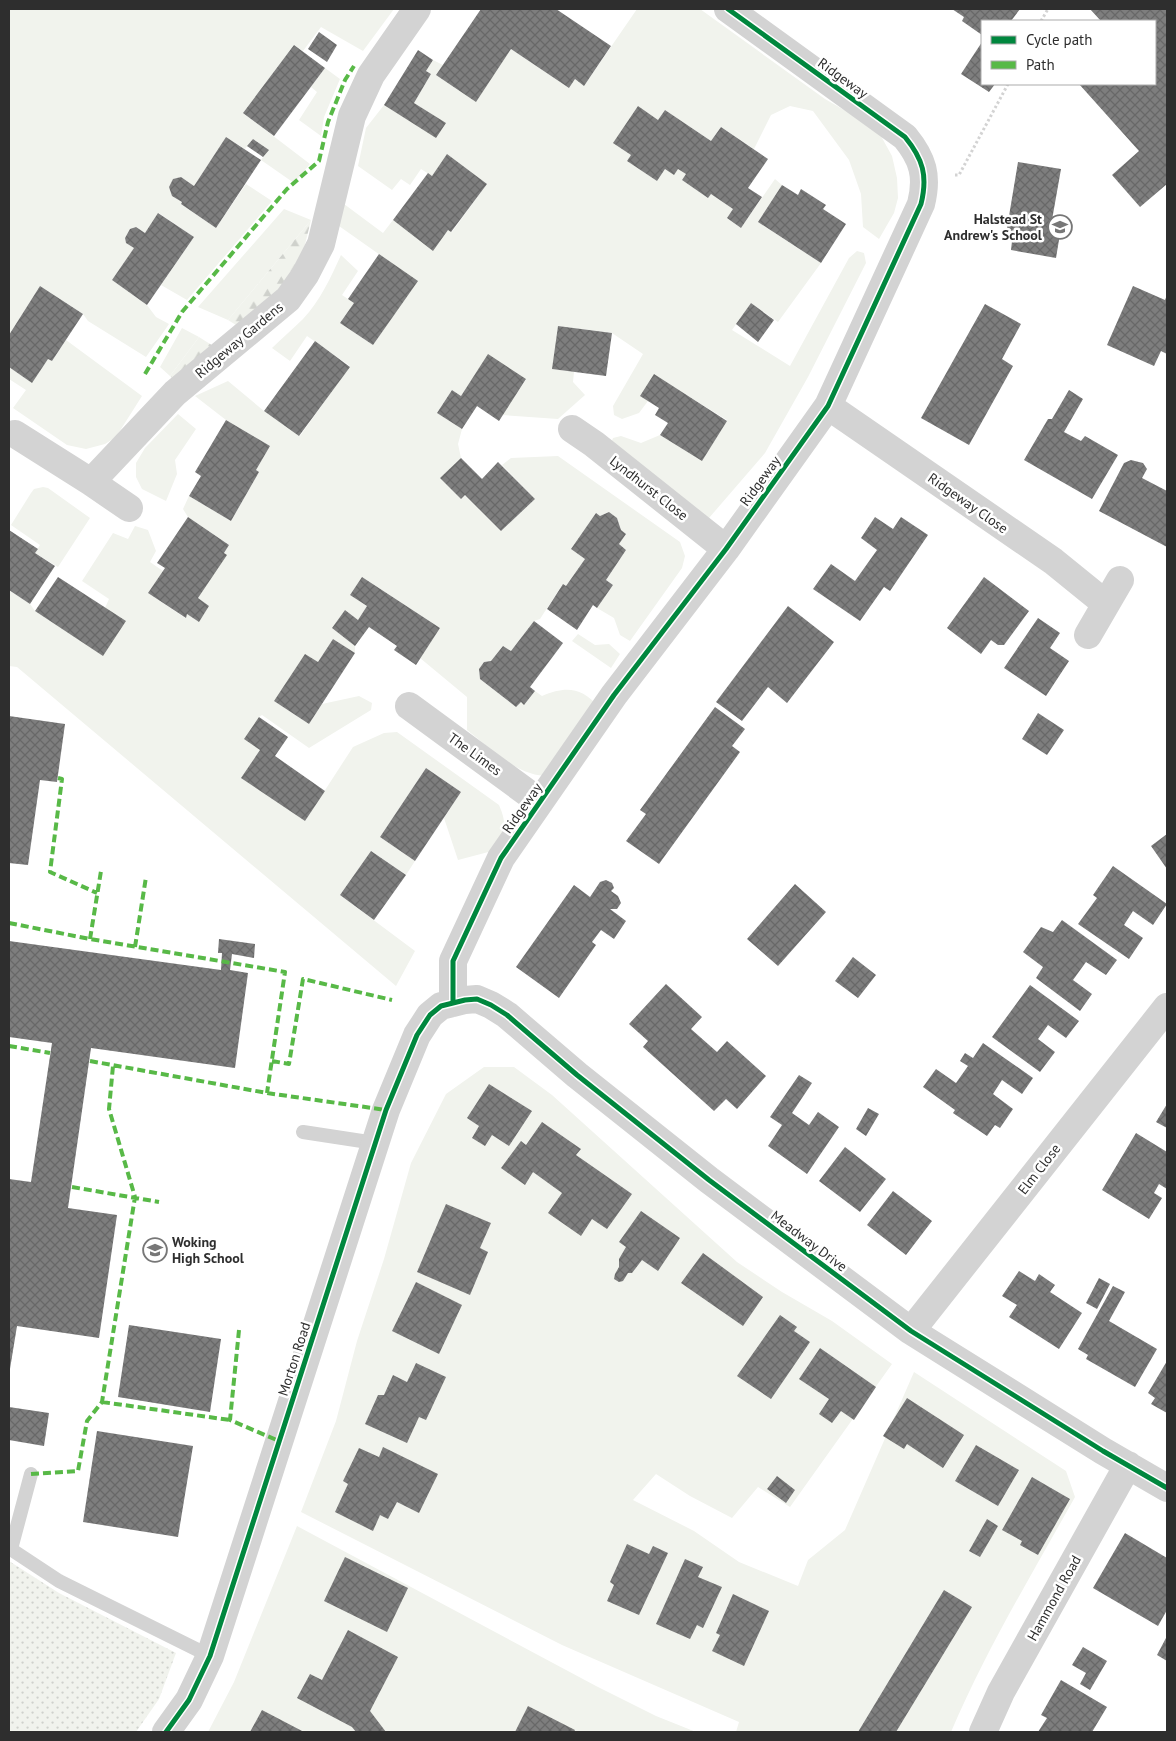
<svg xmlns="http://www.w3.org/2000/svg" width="1176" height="1741" viewBox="0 0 1176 1741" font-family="'PT Sans',sans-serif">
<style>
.green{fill:#f1f3ed}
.forest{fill:url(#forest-firs)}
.park{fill:url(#park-dots)}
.building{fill:url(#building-cross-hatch)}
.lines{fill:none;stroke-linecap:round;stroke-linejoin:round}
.path{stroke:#d3d3d3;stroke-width:3;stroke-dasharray:2.5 2.5;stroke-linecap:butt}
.service{stroke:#d3d3d3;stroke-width:14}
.minor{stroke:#d3d3d3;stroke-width:28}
.quiet{stroke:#58b947;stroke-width:4;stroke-dasharray:8 4;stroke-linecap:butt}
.cycleway-casing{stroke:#fff;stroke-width:8}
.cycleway{stroke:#00873e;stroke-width:5}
.labels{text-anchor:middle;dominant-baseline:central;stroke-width:5;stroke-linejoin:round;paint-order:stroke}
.street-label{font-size:14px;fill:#2e2e2e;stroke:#fff}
.poi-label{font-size:14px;font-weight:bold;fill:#2e2e2e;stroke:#fff;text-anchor:end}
</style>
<defs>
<pattern id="forest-firs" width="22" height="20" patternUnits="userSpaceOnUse" patternTransform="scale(1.25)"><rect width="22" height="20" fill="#f1f3ed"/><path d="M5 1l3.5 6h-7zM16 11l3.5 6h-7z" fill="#cfd1cc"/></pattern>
<pattern id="park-dots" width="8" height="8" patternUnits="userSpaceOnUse" patternTransform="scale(1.25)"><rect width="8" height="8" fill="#f1f3ed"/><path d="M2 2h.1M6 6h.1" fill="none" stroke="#cfd1cc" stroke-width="1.8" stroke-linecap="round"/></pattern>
<pattern id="building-cross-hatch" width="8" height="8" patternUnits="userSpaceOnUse" patternTransform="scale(1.25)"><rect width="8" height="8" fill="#7e7e7e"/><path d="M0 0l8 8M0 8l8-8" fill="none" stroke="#686868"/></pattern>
</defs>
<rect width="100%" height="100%" fill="#fff"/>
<!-- green -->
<path class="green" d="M 9,9 L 394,9 L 363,51 L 321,27 L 303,51 L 294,45 L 243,113 L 310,164 L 294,183 L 261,160 L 268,150 L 253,139 L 245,149 L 226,137 L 194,186 L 181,177 L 173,179 L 169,187 L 172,196 L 182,202 L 181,204 L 216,228 L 246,184 L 272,201 L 187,300 L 161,285 L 194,237 L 159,213 L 145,233 L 136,227 L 130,229 L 125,238 L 126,243 L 134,248 L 112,280 L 147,305 L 156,317 L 169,324 L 146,357 L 88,321 L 83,314 L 40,286 L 9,335 Z
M 637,9 L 700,9 L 825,99 L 865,122 L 881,136 L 892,156 L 897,178 L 898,198 L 894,213 L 879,239 L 863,227 L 861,194 L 849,160 L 813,111 L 790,106 L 771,115 L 754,149 L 721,127 L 711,141 L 665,110 L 658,120 L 614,143 L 631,155 L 627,161 L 657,181 L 665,169 L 678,169 L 686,174 L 682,180 L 708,198 L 711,194 L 733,209 L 727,218 L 741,228 L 775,179 L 782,185 L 758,222 L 821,263 L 778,322 L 751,303 L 732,330 L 790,366 L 849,258 L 857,251 L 864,253 L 866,263 L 808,377 L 765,453 L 709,518 L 609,449 L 613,438 L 621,436 L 641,443 L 660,435 L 702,460 L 727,420 L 654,375 L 648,401 L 639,413 L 622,419 L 614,415 L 613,406 L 643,354 L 612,333 L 558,326 L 553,369 L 574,372 L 573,382 L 585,395 L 558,419 L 502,415 L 526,380 L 488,355 L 461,396 L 452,390 L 437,413 L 462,429 L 458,444 L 461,458 L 441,478 L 461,499 L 465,495 L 501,531 L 535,499 L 502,465 L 511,458 L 558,456 L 680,542 L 685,556 L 682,568 L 630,641 L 620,635 L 614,618 L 597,608 L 613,585 L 606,580 L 626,550 L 619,544 L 626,534 L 621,530 L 617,518 L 609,512 L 600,516 L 596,513 L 571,549 L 585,559 L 566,586 L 562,585 L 540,619 L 534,621 L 511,651 L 503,646 L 491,661 L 484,662 L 479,669 L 480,679 L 516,707 L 521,702 L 525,704 L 535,691 L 542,696 C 566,686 581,687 599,707 L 544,776 C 515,774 489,747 467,730 L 467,697 L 420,658 L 440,628 L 362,577 L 350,595 L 367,606 L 358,620 L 345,610 L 332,628 L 355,646 L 355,653 L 333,639 L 318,662 L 274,701 L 309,724 L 322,704 L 359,696 L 372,703 L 371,710 L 309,748 L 262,715 L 259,717 L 260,750 L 242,777 L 305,821 L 353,747 L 384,733 L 397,732 L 499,805 C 507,823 506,833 496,850 L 458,860 L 444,818 L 461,792 L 426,768 L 380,837 L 415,861 L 406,875 L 371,851 L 340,895 L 415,951 L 396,986 L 17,667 L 9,666 L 9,590 L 30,604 L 35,611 L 103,655 L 125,621 L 105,608 L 109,599 L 82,581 L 113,533 L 128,539 L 135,526 L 148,530 L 156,551 L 150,562 L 163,571 L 148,593 L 185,618 L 187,614 L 199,622 L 209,606 L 198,598 L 229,545 L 188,517 L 183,509 L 189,496 L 231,521 L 259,472 L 256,470 L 270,446 L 226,420 L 195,396 L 228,381 L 264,411 L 300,436 L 350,366 L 307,336 L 290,361 L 272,348 C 282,338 293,329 303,319 C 320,301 331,277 341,255 L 358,271 L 342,295 L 354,303 L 340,323 L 373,345 L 417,281 L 339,226 L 344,204 L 383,233 L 393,220 L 433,250 L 448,230 L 452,232 L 487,184 L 447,155 L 432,176 L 421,169 L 410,185 L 401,179 L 392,190 L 358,166 L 366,128 L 384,105 L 436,137 L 445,123 L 414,103 L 431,74 L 426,71 L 433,60 L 443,65 L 436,75 L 476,101 L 511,49 L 569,88 L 575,79 L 584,86 Z
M 325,68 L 340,79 L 324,117 L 321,136 L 299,120 L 317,92 L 311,87 Z
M 284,209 L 311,220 L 228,320 L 198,307 Z
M 182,328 L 199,337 L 170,376 L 160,367 Z
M 66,340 L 142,396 L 116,437 L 105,444 L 86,449 L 67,445 L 13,408 L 26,390 L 9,379 L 9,367 L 32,382 L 48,359 L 52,361 Z
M 178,414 L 196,429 L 175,460 L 177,474 L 166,501 L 142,489 L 136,477 L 136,463 L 145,448 Z
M 43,487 L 48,488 L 90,518 L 58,567 L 35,553 L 40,545 L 11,525 L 31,493 L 34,489 Z
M 578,634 L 595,645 L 609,644 L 620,654 L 611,668 L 572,641 Z
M 484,1067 L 514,1067 L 552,1095 L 737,1262 L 782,1292 L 832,1321 L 892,1364 L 790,1507 L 758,1487 L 732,1518 L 690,1496 L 656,1474 L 633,1500 L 694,1531 L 739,1562 L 798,1586 L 808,1560 L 845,1530 L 914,1372 L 1066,1471 L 1075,1497 C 1032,1574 986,1650 951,1732 L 736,1732 L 739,1722 L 562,1645 L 301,1512 L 336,1421 L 357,1341 L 384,1259 L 411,1163 L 446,1094 Z
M 297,1526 L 596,1686 L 656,1716 L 696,1732 L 208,1732 L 234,1682 Z"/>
<!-- forest -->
<path class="forest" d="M 311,220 L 299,269 L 244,330 L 228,320 Z
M 199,337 L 218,349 L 179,384 L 170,376 Z"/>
<!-- park -->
<path class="park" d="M 9,1561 L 59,1593 L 176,1653 L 159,1699 L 136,1732 L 9,1732 Z"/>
<!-- building -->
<path class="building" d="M 481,9 L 556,9 L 611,46 L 584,86 L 575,79 L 569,88 L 511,49 L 476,102 L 436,75 Z
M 952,9 L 1020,9 L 1011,21 L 982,21 L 982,35 L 962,21 L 964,17 Z
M 1090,9 L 1167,9 L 1167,184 L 1140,207 L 1112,175 L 1139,151 L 1079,84 L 1155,84 L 1155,21 L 1101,21 Z
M 319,32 L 337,45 L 327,62 L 308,49 Z
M 982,42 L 982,84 L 995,84 L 989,92 L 961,74 Z
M 294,45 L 325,68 L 274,136 L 243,113 Z
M 418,50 L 433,60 L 426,71 L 431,74 L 414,103 L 446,123 L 436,138 L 384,105 Z
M 638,106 L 658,120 L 665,110 L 711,141 L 721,127 L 768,159 L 748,188 L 762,197 L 741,228 L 727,218 L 733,209 L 711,194 L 708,198 L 682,180 L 686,174 L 678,169 L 674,175 L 665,169 L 657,181 L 627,161 L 631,155 L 613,143 Z
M 226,137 L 261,160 L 216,228 L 181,204 L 182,202 L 172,196 L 169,187 L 173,179 L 181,177 L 194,186 Z
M 253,139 L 269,150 L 263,157 L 247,146 Z
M 447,154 L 487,184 L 451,232 L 448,230 L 433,251 L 393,220 L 428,173 L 432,176 Z
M 1018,162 L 1061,169 L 1052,220 L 1062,222 L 1056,258 L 1011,250 L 1012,241 L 1005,240 Z
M 782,185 L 798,195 L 801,189 L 826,205 L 823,209 L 846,224 L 821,263 L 758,222 Z
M 158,213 L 194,237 L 147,305 L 112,280 L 134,248 L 126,243 L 125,238 L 130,229 L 136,227 L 145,233 Z
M 379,254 L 418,281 L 373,345 L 340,323 L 354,303 L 348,299 Z
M 40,286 L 83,314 L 52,361 L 48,359 L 32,383 L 9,367 L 9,335 Z
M 1133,286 L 1165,300 L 1167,295 L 1167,354 L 1161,351 L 1154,366 L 1107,345 Z
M 751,303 L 774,320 L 758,342 L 736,324 Z
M 985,304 L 1021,324 L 1002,359 L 1013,366 L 969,445 L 921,418 Z
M 558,326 L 612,333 L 606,376 L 552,369 Z
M 315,341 L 350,367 L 299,436 L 264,411 Z
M 488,354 L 526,379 L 499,421 L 477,406 L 462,429 L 437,413 L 452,390 L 461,396 Z
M 654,374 L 727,421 L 702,461 L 660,435 L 668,423 L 655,415 L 659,408 L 640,396 Z
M 1069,390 L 1083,399 L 1064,432 L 1081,441 L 1085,436 L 1118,455 L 1092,499 L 1024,460 L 1048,419 L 1052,419 Z
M 226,420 L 270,446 L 256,470 L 259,472 L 231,521 L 189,496 L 201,476 L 195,472 Z
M 461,458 L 482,479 L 498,462 L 535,499 L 501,531 L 465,495 L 461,499 L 440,478 Z
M 1131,460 L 1143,463 L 1147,469 L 1142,478 L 1167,491 L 1167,547 L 1099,511 L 1124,463 Z
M 609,512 L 617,518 L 621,530 L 626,534 L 619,544 L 626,550 L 606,580 L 613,585 L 597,608 L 593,605 L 577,630 L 547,609 L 563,584 L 566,586 L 585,559 L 571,549 L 596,513 L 600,516 Z
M 188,517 L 229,545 L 224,553 L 227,555 L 198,598 L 209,606 L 199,622 L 187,614 L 186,618 L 148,593 L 165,568 L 157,563 Z
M 875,517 L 893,529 L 901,517 L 928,535 L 890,591 L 884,587 L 860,621 L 813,589 L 831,564 L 855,581 L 877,550 L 861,538 Z
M 9,530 L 38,549 L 35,553 L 55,566 L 30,604 L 9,590 Z
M 58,577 L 126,621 L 103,656 L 35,611 Z
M 362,577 L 440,628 L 416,665 L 394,650 L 397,646 L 369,627 L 355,646 L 332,628 L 345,610 L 358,620 L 367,606 L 350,595 Z
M 984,577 L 1029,611 L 1004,645 L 998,645 L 991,640 L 981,654 L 947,628 Z
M 788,606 L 834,642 L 787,703 L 768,687 L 742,721 L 716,702 Z
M 1038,618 L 1060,633 L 1050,648 L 1069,661 L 1046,696 L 1004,668 Z
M 534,621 L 563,643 L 530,687 L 535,691 L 524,705 L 521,702 L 516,707 L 480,679 L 479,669 L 484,662 L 491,661 L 503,646 L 511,651 Z
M 333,639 L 355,653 L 309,724 L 274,701 L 305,654 L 318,662 Z
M 715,707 L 745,729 L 732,746 L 740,752 L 659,864 L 626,841 L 646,814 L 640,810 Z
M 1038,713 L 1064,730 L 1047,755 L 1022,739 Z
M 9,716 L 65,724 L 57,782 L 40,780 L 28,865 L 9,863 Z
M 259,717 L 288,737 L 275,756 L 325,791 L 305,821 L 241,778 L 260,750 L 244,739 Z
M 426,768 L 461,792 L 415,861 L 380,837 Z
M 1167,834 L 1167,869 L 1151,846 Z
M 371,851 L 406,875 L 374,920 L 340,895 Z
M 1113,866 L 1167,904 L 1153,925 L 1133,911 L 1124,925 L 1143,938 L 1129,959 L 1078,924 L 1097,898 L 1093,895 Z
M 606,880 L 612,883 L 614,888 L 611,891 L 618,896 L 621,903 L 617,909 L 610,909 L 626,921 L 614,939 L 601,930 L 592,942 L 596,945 L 559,998 L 516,967 L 574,885 L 590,897 L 600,882 Z
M 795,884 L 826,912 L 778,966 L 747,939 Z
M 1062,920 L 1117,960 L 1106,975 L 1086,962 L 1073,980 L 1092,994 L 1080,1011 L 1036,978 L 1043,967 L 1023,952 L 1041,927 L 1053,932 Z
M 219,939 L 255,944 L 254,958 L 232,954 L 230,970 L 248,973 L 235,1068 L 91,1048 L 68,1208 L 117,1215 L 99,1338 L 17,1326 L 9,1375 L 9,1179 L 31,1182 L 52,1043 L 9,1037 L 9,941 L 221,970 L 222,953 L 218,953 Z
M 853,957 L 876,975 L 858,998 L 835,981 Z
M 666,984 L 702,1017 L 691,1029 L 717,1052 L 727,1041 L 766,1076 L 737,1109 L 726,1099 L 714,1111 L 643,1047 L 648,1041 L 629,1024 Z
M 1030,985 L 1079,1021 L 1066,1038 L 1048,1025 L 1038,1039 L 1055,1052 L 1040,1072 L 992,1037 Z
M 983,1043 L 1033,1078 L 1022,1094 L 1002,1080 L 993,1094 L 1013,1109 L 1000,1128 L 995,1125 L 987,1136 L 953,1113 L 955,1110 L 923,1087 L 936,1069 L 956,1083 L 968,1066 L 960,1061 L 965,1053 L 973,1058 Z
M 799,1075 L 812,1083 L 792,1113 L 809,1125 L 818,1112 L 839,1127 L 807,1174 L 768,1146 L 782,1125 L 770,1117 Z
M 489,1084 L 532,1111 L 509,1146 L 492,1135 L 485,1146 L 472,1138 L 479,1126 L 467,1118 Z
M 1167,1104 L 1167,1128 L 1156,1122 Z
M 868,1108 L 879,1114 L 866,1136 L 856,1129 Z
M 542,1122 L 581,1149 L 576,1155 L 632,1194 L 607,1229 L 592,1219 L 581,1236 L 548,1213 L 562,1193 L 533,1172 L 525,1185 L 501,1168 L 521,1141 L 526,1145 Z
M 1136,1133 L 1167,1152 L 1167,1189 L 1159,1184 L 1154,1193 L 1162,1198 L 1149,1219 L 1102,1190 Z
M 845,1147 L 886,1179 L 860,1212 L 819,1181 Z
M 893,1191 L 932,1221 L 906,1255 L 867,1225 Z
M 446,1204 L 491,1223 L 480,1248 L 488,1252 L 470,1295 L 417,1272 Z
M 641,1211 L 680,1238 L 658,1271 L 642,1260 L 632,1273 L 628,1273 L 623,1281 L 619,1282 L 614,1279 L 615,1274 L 619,1267 L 619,1259 L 626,1247 L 619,1242 Z
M 703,1253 L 763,1297 L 743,1326 L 681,1283 Z
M 1019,1271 L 1035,1281 L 1039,1274 L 1055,1285 L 1050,1292 L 1082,1313 L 1059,1349 L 1009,1317 L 1017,1305 L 1002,1296 Z
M 1099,1278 L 1110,1284 L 1097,1309 L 1086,1303 Z
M 416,1282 L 462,1305 L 439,1354 L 392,1331 Z
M 1113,1286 L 1125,1292 L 1109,1321 L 1157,1349 L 1135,1387 L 1086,1359 L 1088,1355 L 1078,1349 Z
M 780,1315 L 797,1327 L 794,1331 L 810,1342 L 771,1399 L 737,1376 Z
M 129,1325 L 221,1339 L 210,1412 L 118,1397 Z
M 820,1348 L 876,1387 L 854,1420 L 841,1411 L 832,1423 L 819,1414 L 829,1399 L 799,1379 Z
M 1167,1361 L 1167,1413 L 1151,1404 L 1155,1398 L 1148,1393 Z
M 416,1363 L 446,1377 L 426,1420 L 419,1417 L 407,1443 L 365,1424 L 378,1395 L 384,1395 L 393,1375 L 407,1382 Z
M 907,1398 L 964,1435 L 943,1468 L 907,1444 L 904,1449 L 883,1436 Z
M 9,1407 L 49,1413 L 44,1446 L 9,1440 Z
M 97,1431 L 193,1446 L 178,1537 L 83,1522 Z
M 976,1445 L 1019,1470 L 998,1506 L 955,1481 Z
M 383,1447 L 438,1474 L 419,1513 L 397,1502 L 388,1519 L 380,1515 L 373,1531 L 335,1512 L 348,1484 L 343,1481 L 359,1448 L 379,1457 Z
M 777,1476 L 795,1490 L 786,1503 L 767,1489 Z
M 1032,1477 L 1070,1499 L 1038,1555 L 1020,1545 L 1022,1541 L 1002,1530 Z
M 987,1519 L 998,1526 L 980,1557 L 969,1551 Z
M 1125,1533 L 1167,1558 L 1167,1610 L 1158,1626 L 1093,1588 Z
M 627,1544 L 649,1554 L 653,1546 L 668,1553 L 639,1615 L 607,1601 L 614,1585 L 610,1582 Z
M 345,1557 L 408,1588 L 387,1632 L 324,1601 Z
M 685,1559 L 703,1567 L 698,1577 L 722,1587 L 703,1628 L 697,1625 L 690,1639 L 656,1624 Z
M 944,1590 L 972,1607 L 896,1732 L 858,1732 Z
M 733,1594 L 769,1611 L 744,1666 L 712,1651 L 720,1635 L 716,1633 Z
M 348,1630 L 398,1657 L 370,1711 L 386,1732 L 356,1732 L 352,1727 L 297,1698 L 310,1674 L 322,1680 Z
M 1167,1636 L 1167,1661 L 1157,1655 Z
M 1083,1647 L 1107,1661 L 1090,1690 L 1080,1684 L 1086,1673 L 1072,1665 Z
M 1061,1680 L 1107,1707 L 1092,1732 L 1038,1732 L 1047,1718 L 1041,1715 Z
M 528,1706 L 575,1730 L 574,1732 L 515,1732 Z
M 262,1710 L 304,1732 L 250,1732 Z"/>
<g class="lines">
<!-- path -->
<path class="path" d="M 1041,21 L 1048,9
M 955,175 L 959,175 L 1008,84"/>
<!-- service -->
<path class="service" d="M 303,1132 L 375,1143
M 9,1548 L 59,1581 L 210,1656
M 11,1549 L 31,1474"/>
<!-- minor -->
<path class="minor" d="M 828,406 L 1053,561 L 1106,604
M 572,429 L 594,444 L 726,549
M 15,434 L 91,482 L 175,393 L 288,299 L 305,275 L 321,244 L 352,116 L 371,75 L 417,9
M 91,482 L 129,508
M 1088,635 L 1120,580
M 409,706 L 540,802
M 453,1003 L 453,961 L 501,858 L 614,695 L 726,549 L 828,406 L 921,204 C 928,176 923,159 905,137 L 728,9
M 911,1331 L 1167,1007
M 166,1732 L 189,1700 L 210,1656 L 386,1110 L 417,1035 L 430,1015 L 441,1006 L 465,1000 L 477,999 L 491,1005 L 507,1015 L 577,1075 L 709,1180 L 911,1331 L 1103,1451 L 1167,1488
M 983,1732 L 1001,1692 L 1128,1465"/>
<!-- quiet -->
<path class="quiet" d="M 145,374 L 182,312 L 287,189 L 319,161 L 328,122 L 345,80 L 354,66
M 58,778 L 62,779 L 50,872 L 97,893
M 9,923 L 90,939 L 285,972 L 267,1093
M 90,939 L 101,871
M 135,947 L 146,877
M 9,1046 L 50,1053
M 90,1061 L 267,1093 L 386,1110
M 272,1061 L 289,1064 L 303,979 L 392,1000
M 72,1187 L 159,1202
M 239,1330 L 230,1420 L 279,1441
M 102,1402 L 230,1420
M 31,1474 L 78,1471 L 87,1421 L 102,1402 L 135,1197 L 109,1109 L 113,1066"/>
<!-- cycleway casing -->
<g class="cycleway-casing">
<path id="cycleway" d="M 453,1003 L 453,961 L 501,858 L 614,695 L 726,549 L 828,406 L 921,204 C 928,176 923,159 905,137 L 728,9
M 166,1732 L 189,1700 L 210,1656 L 386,1110 L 417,1035 L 430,1015 L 441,1006 L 465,1000 L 477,999 L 491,1005 L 507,1015 L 577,1075 L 709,1180 L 911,1331 L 1103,1451 L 1167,1488"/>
</g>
<!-- cycleway -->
<use href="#cycleway" class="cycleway"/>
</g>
<!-- icons -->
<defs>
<g id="school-ring" transform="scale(1.25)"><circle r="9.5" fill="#fff" stroke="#777" stroke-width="1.5"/><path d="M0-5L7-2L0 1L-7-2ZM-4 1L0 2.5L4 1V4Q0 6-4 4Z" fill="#777"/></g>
</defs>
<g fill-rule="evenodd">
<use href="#school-ring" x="1060" y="227"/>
<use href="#school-ring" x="155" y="1250"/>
</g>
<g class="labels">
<!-- street labels -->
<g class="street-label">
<text transform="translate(843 78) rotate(36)">Ridgeway</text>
<text transform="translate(239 340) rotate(-40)">Ridgeway Gardens</text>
<text transform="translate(760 481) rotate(-54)">Ridgeway</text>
<text transform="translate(649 488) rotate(38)">Lyndhurst Close</text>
<text transform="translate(968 503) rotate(35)">Ridgeway Close</text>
<text transform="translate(475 754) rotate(36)">The Limes</text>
<text transform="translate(522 808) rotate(-55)">Ridgeway</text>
<text transform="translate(1039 1169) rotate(-52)">Elm Close</text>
<text transform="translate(809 1241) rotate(37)">Meadway Drive</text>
<text transform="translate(294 1359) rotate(-72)">Morton Road</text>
<text transform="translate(1054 1598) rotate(-61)">Hammond Road</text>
</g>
<!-- poi labels -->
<g class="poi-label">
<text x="1042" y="219">Halstead St<tspan x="1042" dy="16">Andrew's School</tspan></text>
<text x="172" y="1242" text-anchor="start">Woking<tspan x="172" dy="16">High School</tspan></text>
</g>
</g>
<!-- border -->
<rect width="1176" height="1741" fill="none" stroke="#2e2e2e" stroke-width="20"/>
<!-- legend -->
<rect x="981" y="20" width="175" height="65" fill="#ffffff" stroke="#ababab"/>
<rect x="991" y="36" width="25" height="8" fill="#00873e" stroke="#ababab"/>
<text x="1026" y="45" font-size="15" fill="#2e2e2e">Cycle path</text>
<rect x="991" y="61" width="25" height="8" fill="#58b947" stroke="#ababab"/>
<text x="1026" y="70" font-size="15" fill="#2e2e2e">Path</text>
</svg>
